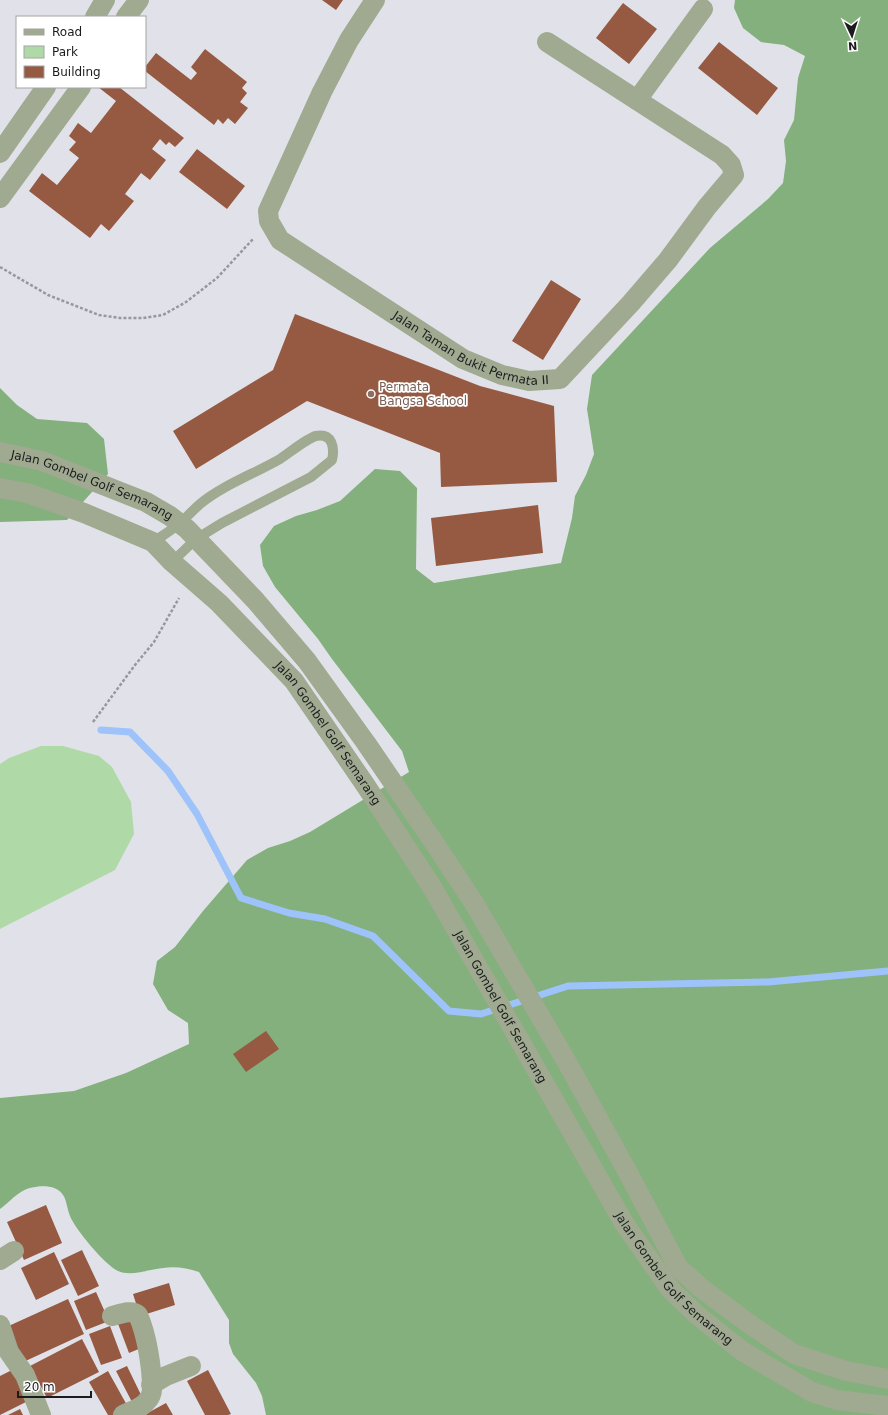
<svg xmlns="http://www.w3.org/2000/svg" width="888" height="1415" viewBox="0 0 888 1415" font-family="'DejaVu Sans',sans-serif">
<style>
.green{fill:#afdaa8}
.forest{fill:#83b07c}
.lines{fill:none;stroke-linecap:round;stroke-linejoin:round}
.stream{stroke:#9ec3fa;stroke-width:7}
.building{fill:#965942}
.path{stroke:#97989d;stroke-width:2.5;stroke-dasharray:3 2;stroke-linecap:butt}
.service{stroke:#9faa90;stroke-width:10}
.minor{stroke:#9faa90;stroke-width:20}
.education-dot{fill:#8d6e63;stroke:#fff;stroke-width:1.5}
.labels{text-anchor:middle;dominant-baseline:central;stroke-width:3.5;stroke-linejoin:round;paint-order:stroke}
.street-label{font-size:12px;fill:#1b1b1e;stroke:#fff}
.education-label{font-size:12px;fill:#785e54;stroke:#fff;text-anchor:start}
</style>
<rect width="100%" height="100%" fill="#e1e2e9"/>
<!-- green -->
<path class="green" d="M 41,746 L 63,746 L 99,756 L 112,767 L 131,802 L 134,834 L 115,870 L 0,929 L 0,764 L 9,758 Z"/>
<!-- forest -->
<path class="forest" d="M 735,0 L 888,0 L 888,1415 L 266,1415 L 262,1396 L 256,1383 L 233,1354 L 229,1343 L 229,1320 L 199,1272 C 187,1268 175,1266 163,1268 C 149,1269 131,1277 118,1271 C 105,1265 75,1229 70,1216 C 67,1209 67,1201 63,1195 C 56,1183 32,1185 21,1192 C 14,1196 7,1204 0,1209 L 0,1098 L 74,1091 L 126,1073 L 189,1044 L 188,1023 L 168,1010 L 153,984 L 157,961 L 175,947 L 203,911 L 247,860 L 268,848 L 290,841 L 310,832 L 409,772 L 402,751 L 332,659 L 318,639 L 275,587 L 263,566 L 260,545 L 274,526 L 296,516 L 317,510 L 340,501 L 375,469 L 400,471 L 417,488 L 416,569 L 434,583 L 561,563 L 572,518 L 575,496 L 586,475 L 594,454 L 587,409 L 592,375 L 710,248 L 768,199 L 783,183 L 786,161 L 784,140 L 794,120 L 798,78 L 805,56 L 784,45 L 761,42 L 743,28 L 734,8 Z
M 0,388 L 17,405 L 37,419 L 87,423 L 104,439 L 108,474 L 67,520 L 0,522 Z"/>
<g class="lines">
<!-- stream -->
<path class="stream" d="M 101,730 L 130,732 L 168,771 L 197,814 L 241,898 L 289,913 L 325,919 L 373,936 L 449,1011 L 481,1014 L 568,986 L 768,982 L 888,971"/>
</g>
<!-- building -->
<path class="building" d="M 322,0 L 343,0 L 336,10 Z
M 623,3 L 657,29 L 629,64 L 596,38 Z
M 719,42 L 778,88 L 757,115 L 698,68 Z
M 205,49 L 247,82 L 242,88 L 247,93 L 240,102 L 248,108 L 235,124 L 228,118 L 223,124 L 218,119 L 214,125 L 145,71 L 145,67 L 156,53 L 191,80 L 197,73 L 191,67 Z
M 98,87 L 119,87 L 184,138 L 175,147 L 169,142 L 166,145 L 160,139 L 152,149 L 166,160 L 150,180 L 141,173 L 125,194 L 134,201 L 109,231 L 101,224 L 90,238 L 29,191 L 42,173 L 57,185 L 79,158 L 69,150 L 76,142 L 69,136 L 78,123 L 91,133 L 116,101 Z
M 197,149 L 245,186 L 227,209 L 179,172 Z
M 551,280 L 581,299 L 543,360 L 512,341 Z
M 295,314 L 480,386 L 554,406 L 557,482 L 441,487 L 440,453 L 307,401 L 196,469 L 173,431 L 273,370 Z
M 538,505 L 543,553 L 436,566 L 431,518 Z
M 266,1031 L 279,1049 L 246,1072 L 233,1054 Z
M 46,1205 L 62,1243 L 24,1260 L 7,1222 Z
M 82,1250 L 99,1286 L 78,1296 L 61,1260 Z
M 54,1252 L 69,1284 L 36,1300 L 21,1268 Z
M 169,1283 L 175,1305 L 140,1316 L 133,1294 Z
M 96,1292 L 109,1321 L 86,1330 L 74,1301 Z
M 68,1299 L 84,1334 L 19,1364 L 2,1329 Z
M 135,1315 L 146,1346 L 129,1353 L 117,1321 Z
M 110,1326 L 122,1358 L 101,1365 L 89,1334 Z
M 82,1339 L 99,1372 L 47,1398 L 30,1366 Z
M 127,1366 L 143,1399 L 133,1404 L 116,1371 Z
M 16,1368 L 32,1399 L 0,1415 L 0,1376 Z
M 208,1370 L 231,1414 L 228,1415 L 205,1415 L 187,1381 Z
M 108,1371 L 128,1407 L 114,1415 L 108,1415 L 89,1382 Z
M 166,1403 L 173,1415 L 144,1415 Z
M 20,1409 L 23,1415 L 8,1415 Z"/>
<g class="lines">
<!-- path -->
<path class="path" d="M 0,267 L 48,295 L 99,315 L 120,318 L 143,318 L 163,315 L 186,302 L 217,278 L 253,239
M 93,722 L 135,665 L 154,642 L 179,598"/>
<!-- service -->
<path class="service" d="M 153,542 C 162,536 172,530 180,523 C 187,517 193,510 200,504 C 223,485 254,474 280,459 C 288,454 307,438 316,436 C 332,433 335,447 332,460 L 311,477 L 222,523 L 196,539 L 172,562"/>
<!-- minor -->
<g class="minor">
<path id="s1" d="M 375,0 L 349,40 L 322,92 L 268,211 L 269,221 L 280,240 L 463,359 L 502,375 L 529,381 L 560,379 L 631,303 L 668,260 L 707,207 L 734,175 L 731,165 L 722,155 L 547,42"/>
<path d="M 95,17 L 105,0"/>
<path d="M 126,17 L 139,0"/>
<path d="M 637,100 L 703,9"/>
<path d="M 0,153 L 46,87"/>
<path d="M 0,198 L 81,87"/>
<path id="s2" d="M 0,452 L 42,461 L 146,502 L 170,516 L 187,529 L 255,600 L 307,661 L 366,743 L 433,841 L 474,903 L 568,1064 L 626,1169 L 678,1267 L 701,1288 L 748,1323 L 794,1354 L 846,1371 L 888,1379"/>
<path id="s3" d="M 0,488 L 27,493 L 84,513 L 153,542 L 172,562 L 219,603 L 294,681 L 366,786 L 432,887 L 624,1223 L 670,1289 L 697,1315 L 742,1351 L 812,1392 L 837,1400 L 888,1406"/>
<path d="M 0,1260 L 14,1251"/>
<path d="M 112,1316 C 120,1314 132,1309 138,1315 C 147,1335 152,1368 152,1389 C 152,1393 150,1398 147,1401 C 142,1408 131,1411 123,1415"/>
<path d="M 0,1325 L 9,1352 L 25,1375 L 41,1415"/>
<path d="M 151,1385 L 166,1376 L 191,1366"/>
</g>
</g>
<!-- markers -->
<circle class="education-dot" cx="371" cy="394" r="4"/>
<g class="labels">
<!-- street labels -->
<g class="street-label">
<text stroke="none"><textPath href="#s1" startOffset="491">Jalan Taman Bukit Permata II</textPath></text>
<text stroke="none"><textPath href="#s2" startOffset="98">Jalan Gombel Golf Semarang</textPath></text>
<text stroke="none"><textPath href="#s3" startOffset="423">Jalan Gombel Golf Semarang</textPath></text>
<text stroke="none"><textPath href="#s3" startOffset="747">Jalan Gombel Golf Semarang</textPath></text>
<text stroke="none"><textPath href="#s3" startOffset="1071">Jalan Gombel Golf Semarang</textPath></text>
</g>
<!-- education labels -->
<g class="education-label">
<text x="379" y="387">Permata<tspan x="379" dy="14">Bangsa School</tspan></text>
</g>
</g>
<!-- legend -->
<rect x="16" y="16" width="130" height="72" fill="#ffffff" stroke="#a4a4a5"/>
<rect x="24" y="29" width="20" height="6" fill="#9faa90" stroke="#a4a4a5"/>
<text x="52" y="36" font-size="12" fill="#1b1b1e">Road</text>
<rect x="24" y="46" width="20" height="12" fill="#afdaa8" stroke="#a4a4a5"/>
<text x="52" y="56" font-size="12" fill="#1b1b1e">Park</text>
<rect x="24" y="66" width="20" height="12" fill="#965942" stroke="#a4a4a5"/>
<text x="52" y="76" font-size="12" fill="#1b1b1e">Building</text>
<!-- north arrow -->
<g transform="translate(852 36) rotate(176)" stroke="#ffffff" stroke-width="3" paint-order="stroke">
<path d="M0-3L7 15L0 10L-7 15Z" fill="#1b1b1e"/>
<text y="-6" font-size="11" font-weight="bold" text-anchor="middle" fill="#1b1b1e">N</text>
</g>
<!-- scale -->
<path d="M18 1391v6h73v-6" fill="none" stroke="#1b1b1e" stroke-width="2"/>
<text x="24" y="1391" font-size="12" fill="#1b1b1e" stroke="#ffffff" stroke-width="3" paint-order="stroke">20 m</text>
</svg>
